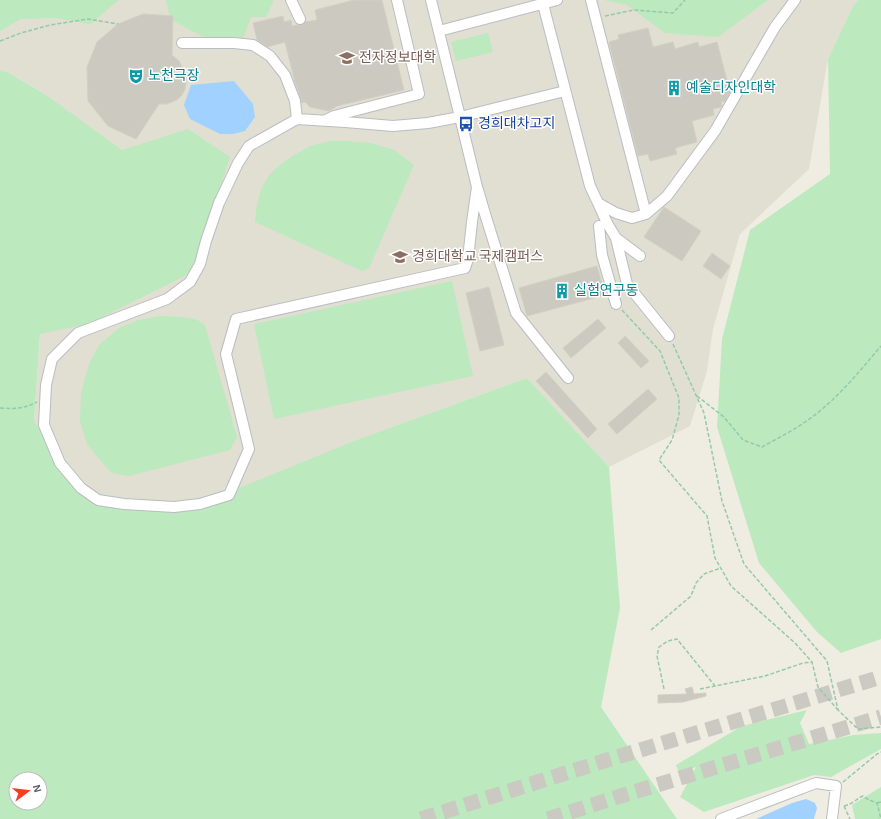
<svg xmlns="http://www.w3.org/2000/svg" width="881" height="819" viewBox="0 0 881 819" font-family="'Alegreya Sans','Noto Sans KR',sans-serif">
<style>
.education{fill:#e1dfd2}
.green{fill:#bce9be;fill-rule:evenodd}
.water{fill:#a1d1ff}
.building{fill:#ccc9c1;stroke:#d4cfc0}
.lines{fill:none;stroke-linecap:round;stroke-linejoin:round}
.highway-tunnel{stroke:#cac9c2;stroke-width:15;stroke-dasharray:15 8;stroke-linecap:butt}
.minor-casing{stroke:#babcc2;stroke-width:12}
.path{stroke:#94caa6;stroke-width:1.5;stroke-dasharray:4 2;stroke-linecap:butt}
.minor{stroke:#fff;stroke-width:10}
.labels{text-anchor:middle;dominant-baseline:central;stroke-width:3;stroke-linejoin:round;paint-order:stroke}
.education-label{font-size:14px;fill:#785e54;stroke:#fff;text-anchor:start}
.culture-label{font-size:14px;fill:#0d838f;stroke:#fff;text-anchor:start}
.transit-label{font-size:14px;fill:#164399;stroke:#fff;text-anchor:start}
</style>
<rect width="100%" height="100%" fill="#efede2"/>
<!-- education -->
<path class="education" d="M 0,0 L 858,0 L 853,6 L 828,59 L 809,169 L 740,234 L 713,329 L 707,371 L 690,426 L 609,467 L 527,378 L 359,439 L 212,509 L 94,506 L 77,500 L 34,421 L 41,324 L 102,140 L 46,95 L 9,73 L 0,74 Z"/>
<!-- green -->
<path class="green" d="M 0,0 L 119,0 L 90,24 L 55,18 L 21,19 L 0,31 Z
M 166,0 L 274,0 L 266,17 L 251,17 L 243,39 L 207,39 L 170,19 Z
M 604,0 L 768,0 L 718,37 L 665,33 L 627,5 Z
M 858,0 L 881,0 L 881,639 L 841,653 L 817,632 L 759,563 L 717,427 L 722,339 L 750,230 L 830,174 L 828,59 L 853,6 Z
M 488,33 L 493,52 L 456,61 L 451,42 Z
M 0,71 L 9,73 L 46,95 L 122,150 L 188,129 L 230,157 L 193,272 L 88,324 L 40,334 L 34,421 L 60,463 L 94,506 L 174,507 L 200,504 L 359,439 L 527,378 L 609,467 L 620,608 L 601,707 L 677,819 L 0,819 ZM 16,779 L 40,779 L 40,803 L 16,803 Z
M 330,141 L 348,141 L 371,143 L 394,150 L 414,165 L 369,268 L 362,271 L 255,222 C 256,206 259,190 268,177 C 276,166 299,151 311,146 C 317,144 324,143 330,141 Z
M 452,281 L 473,376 L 274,419 L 254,324 Z
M 160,316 L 182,317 L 196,319 L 205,325 L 237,437 L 230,450 L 129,476 L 112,473 L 98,458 L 87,444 L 80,421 L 81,393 L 89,364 L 99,345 L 119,328 L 139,320 Z
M 807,710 L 800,723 L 809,744 L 854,735 L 881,733 L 881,749 L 831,777 L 814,775 L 704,812 L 680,797 L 696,767 L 679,773 L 676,765 L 742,726 Z
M 881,787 L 881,819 L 855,819 L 852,805 Z"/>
<!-- water -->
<path class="water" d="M 234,81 L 253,104 L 255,117 L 245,131 L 233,134 L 220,134 L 190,119 L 184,105 L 191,85 Z
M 806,799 L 815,803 L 817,808 L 814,819 L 756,819 L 792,803 Z"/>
<!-- building -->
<path class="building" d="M 354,0 L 382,0 L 404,90 L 337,106 L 329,111 L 310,107 L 305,102 L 302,103 L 301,99 L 295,82 L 285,42 L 267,47 L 257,40 L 253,23 L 283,16 L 284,22 L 291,20 L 292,26 L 297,25 L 302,25 L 305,22 L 317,20 L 315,10 Z
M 143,14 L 173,16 L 172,55 L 179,61 L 184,71 L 186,82 L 185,89 L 182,95 L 178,99 L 172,102 L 166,104 L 159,104 L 136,139 L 108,126 L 88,101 L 87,67 L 97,42 L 118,24 Z
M 648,28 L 653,47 L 673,42 L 675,49 L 698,42 L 699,47 L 717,42 L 730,92 L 725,101 L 721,102 L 722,105 L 721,107 L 713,109 L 714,115 L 692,121 L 697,142 L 675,148 L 677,154 L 650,161 L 648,154 L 638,156 L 609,42 L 619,39 L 618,35 Z
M 664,207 L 701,231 L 682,261 L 644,237 Z
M 712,253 L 730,266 L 721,279 L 703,266 Z
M 597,266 L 605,295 L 527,316 L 519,288 Z
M 489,287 L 504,345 L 480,351 L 466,293 Z
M 598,319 L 606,328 L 571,358 L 563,348 Z
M 625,336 L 649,361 L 641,368 L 618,343 Z
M 546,372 L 597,429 L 588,438 L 536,381 Z
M 648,389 L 657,399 L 617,434 L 608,424 Z
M 692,687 L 694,694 L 706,693 L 706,696 L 683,702 L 658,703 L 658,695 L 687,694 L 685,689 Z"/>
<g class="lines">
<!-- highway-tunnel -->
<path class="highway-tunnel" d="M 421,819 L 604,761 L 881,677
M 548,819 L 624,795 L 881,717"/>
<!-- minor casing -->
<g class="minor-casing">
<path id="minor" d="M 291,0 L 300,19
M 431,0 L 460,117 L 565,91
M 591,0 L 646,214
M 543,4 L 590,186 L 598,203
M 439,31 L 557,0
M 182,43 L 234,43 L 253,45 L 270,56 L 285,75 L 295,101 L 297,119
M 460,117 L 477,187 L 472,222 L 468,259 L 465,268 L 236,319 L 226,354 L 249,449 L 229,495 L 200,504 L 174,507 L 124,504 L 98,500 L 81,488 L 60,463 L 44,425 L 46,385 L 52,359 L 78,333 L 167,299 L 190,282 L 200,264 L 206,241 L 219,203 L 238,163 L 249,146 L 297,119 L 345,122 L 393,126 L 428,123 Z
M 326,120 L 334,116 L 419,94 L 397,0
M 478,190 L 485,214 L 516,313 L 568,378
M 599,226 L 602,255 L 616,304
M 616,238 L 640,256
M 669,336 L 627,284 L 616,238 L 607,223 L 598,203 L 616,213 L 632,218 L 646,214 L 667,196 L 715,131 L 775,27 L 795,0
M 721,819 L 816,783 L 836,786 L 832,819"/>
</g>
<!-- path -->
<path class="path" d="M 605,16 L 634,10 L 673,13 L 685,0
M 0,41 L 21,33 L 50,25 L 88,19 L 118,24
M 622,310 L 660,351 L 679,398 L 679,415 L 672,440 L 659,460 L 707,516 L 715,558 L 731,586 L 795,643 L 812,662 L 818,687 L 838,710
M 673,344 L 704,413 L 722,501 L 744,564 L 827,661 L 838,710 L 858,729 L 881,727
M 697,396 L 724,417 L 743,440 L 762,447 C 776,439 791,432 805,422 C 835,402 858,373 881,346
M 0,408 C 15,409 23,409 37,402
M 651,630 L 691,596 L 696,583 L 704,574 L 721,568
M 664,689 L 657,656 L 659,647 L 668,641 L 677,639 L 715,686
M 700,689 L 765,676 L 803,663 L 812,662
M 843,782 L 877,754 L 881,752
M 877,803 L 881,802
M 844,806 C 853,804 856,799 863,796 L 869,800 L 877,803 L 881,819
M 844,806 L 850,819"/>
<!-- minor -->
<use href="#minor" class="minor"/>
</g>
<!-- icons -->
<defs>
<g id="university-bare" transform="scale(1.2)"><path d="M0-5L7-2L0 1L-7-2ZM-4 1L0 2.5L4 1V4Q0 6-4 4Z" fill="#8d6e63" stroke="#fff" stroke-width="2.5" paint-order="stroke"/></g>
<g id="theatre-bare" transform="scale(1.2)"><path d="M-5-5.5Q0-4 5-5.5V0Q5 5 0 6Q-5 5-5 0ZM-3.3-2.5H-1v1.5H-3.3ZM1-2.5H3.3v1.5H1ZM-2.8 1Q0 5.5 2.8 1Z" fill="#0f9aa8" stroke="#fff" stroke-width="2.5" paint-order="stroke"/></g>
<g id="building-bare" transform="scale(1.2)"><path d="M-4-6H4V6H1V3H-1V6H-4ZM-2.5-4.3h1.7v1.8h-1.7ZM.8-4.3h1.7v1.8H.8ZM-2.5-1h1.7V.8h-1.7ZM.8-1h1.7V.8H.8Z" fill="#0f9aa8" stroke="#fff" stroke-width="2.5" paint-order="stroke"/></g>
<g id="bus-bare" transform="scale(1.2)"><path d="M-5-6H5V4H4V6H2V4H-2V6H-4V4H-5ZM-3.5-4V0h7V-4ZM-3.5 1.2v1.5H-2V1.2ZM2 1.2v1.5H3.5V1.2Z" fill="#1a4fb4" stroke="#fff" stroke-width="2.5" paint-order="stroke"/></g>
</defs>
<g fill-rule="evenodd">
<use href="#university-bare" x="347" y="58"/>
<use href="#theatre-bare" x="136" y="76"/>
<use href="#building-bare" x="674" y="88"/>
<use href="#bus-bare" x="466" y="124"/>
<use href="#university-bare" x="400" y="257"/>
<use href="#building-bare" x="562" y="291"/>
</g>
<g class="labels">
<!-- education labels -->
<g class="education-label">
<text x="359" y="58">전자정보대학</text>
<text x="412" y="257">경희대학교 국제캠퍼스</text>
</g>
<!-- culture labels -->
<g class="culture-label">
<text x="148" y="76">노천극장</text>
<text x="686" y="88">예술디자인대학</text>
<text x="574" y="291">실험연구동</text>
</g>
<!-- transit labels -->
<g class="transit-label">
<text x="478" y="124">경희대차고지</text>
</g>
</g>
<!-- north arrow -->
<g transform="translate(28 791) rotate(75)"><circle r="19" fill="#ffffff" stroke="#bdbfc1"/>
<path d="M0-3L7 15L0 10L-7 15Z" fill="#f93b1e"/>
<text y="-6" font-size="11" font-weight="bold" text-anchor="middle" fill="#5a5e64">N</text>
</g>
</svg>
